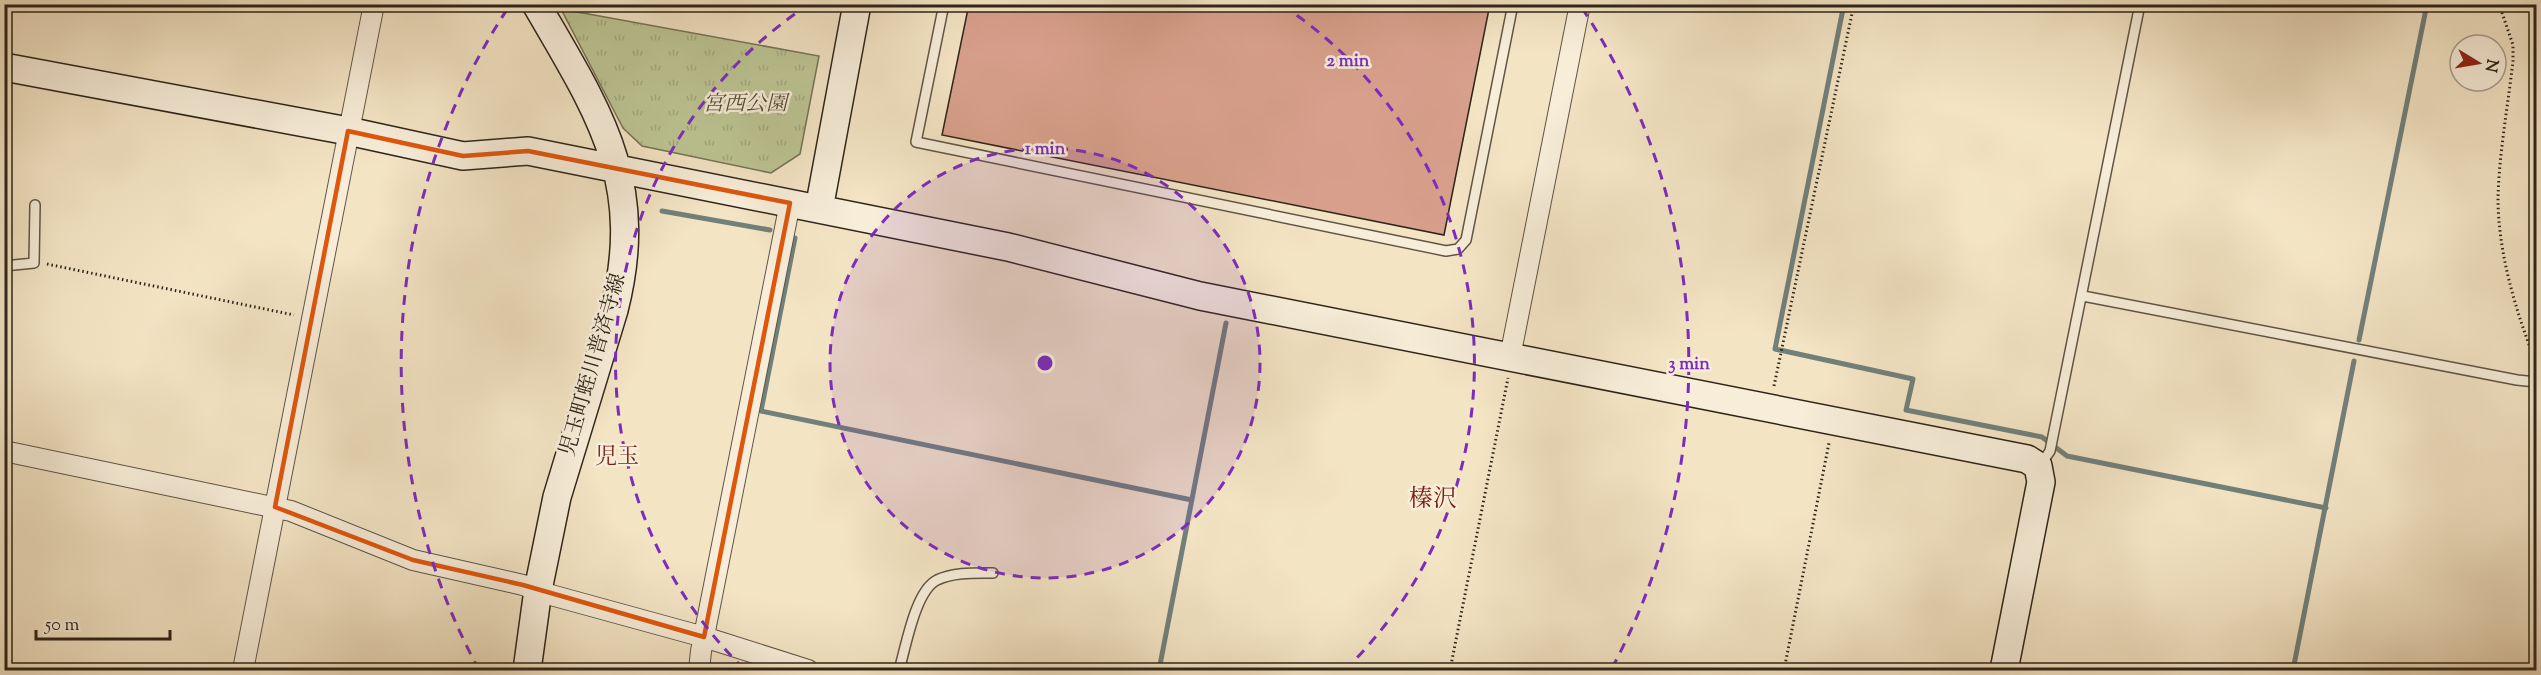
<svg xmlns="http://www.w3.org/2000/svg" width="2541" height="675" viewBox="0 0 2541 675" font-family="'Sorts Mill Goudy','Noto Serif JP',serif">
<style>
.park{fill:url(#park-tufts);stroke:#757456;stroke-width:1.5}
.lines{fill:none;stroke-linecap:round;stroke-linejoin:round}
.stream{stroke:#71807b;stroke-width:5}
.building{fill:#d8a08c;stroke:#2e2519;stroke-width:1.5}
.lane-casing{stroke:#5f5544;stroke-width:12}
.street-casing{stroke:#5f5544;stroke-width:22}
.secondary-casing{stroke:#2e2519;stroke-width:30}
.path{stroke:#2e2519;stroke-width:3;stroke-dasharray:1.5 3;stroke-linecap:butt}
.lane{stroke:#f7edd9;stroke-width:9}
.street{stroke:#f7edd9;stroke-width:20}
.secondary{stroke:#f7edd9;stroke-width:27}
.marked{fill:none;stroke:#df560d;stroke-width:4.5;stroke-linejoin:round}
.ring{fill:none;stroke:#7b2cbf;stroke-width:3;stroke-dasharray:10 8}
.labels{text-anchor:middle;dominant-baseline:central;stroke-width:5;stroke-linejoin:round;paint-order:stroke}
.park-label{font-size:21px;font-style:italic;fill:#524d38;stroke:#f7edd9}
.street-label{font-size:21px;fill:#2e2519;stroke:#f7edd9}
.neighbourhood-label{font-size:22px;fill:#7a1f14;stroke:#f7edd9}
.quarter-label{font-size:24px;fill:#7a1f14;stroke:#f7edd9}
.centre{fill:#7b2cbf;stroke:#f7edd9;stroke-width:3}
.ring-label{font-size:18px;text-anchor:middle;font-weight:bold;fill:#7b2cbf;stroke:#f7edd9;stroke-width:5;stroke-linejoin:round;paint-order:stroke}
</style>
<defs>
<pattern id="park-tufts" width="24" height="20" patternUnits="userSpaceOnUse" patternTransform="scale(1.5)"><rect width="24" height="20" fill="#bcc493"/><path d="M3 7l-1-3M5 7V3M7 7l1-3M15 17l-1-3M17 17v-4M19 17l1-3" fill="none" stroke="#a2a87e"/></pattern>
</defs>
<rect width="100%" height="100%" fill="#f3e4c4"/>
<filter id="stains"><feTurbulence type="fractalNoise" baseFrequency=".00333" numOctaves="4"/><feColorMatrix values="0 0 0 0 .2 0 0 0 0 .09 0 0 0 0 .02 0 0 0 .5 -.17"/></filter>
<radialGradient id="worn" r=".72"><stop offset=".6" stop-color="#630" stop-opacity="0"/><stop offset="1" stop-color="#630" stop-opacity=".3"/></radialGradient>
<!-- park -->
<path class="park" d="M 561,9 L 819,56 L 800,154 L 771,173 L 642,146 L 623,128 Z"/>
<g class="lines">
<!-- stream -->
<path class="stream" d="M 1844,4 L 1775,349 L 1913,379 L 1906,410 L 2042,437 L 2067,456 L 2326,508
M 662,211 L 770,230
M 795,238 L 761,411 L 1192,500
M 2359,340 L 2427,4
M 1159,670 L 1226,323
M 2293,670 L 2354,361"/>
</g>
<!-- building -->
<path class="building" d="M 969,4 L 1490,4 L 1444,235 L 942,135 Z"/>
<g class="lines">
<!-- lane casing -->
<g class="lane-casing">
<path id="lane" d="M 944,4 L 916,142 L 1446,251 L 1458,249 L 1466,240 L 1513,4
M 4,266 L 34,263 L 35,205
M 2083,296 L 2517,380 L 2536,382
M 2041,464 L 2050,451 L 2140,4
M 899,670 C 906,647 915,591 937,580 C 954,572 975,573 993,573"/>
</g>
<!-- street casing -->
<g class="street-casing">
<path id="street" d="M 1510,357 L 1580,4
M 4,451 L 291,511 L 413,560 L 523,585 L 551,595 L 704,637 L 808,670
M 243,670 L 374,4
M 699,670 L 701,651 L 790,203"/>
</g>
<!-- secondary casing -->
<g class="secondary-casing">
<path id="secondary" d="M 4,67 L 348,131 L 463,156 L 528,151 L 1008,247 L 1200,296 L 2027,459 L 2038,466 L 2041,482 L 2004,670
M 819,209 L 857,4
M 527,670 L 538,590 L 557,497 L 614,310 C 647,181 598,111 536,4"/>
</g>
<!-- path -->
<path class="path" d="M 2499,4 L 2513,45 L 2513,61 C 2508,105 2499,154 2498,198 C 2498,253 2516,312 2536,363
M 47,264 L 294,315
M 1774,386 L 1854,4
M 1450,670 L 1508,378
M 1784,670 L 1829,443"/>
<!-- lane -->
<use href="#lane" class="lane"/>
<!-- street -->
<use href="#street" class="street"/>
<!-- secondary -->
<use href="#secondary" class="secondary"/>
</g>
<!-- marked area -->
<path class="marked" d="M 348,131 L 463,156 L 528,151 L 790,203 L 704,637 L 523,585 L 413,560 L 275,507 Z"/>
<!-- distance rings -->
<circle cx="1045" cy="363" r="215" fill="#7b2cbf" fill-opacity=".12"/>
<g class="ring">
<circle cx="1045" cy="363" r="215"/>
<path d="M744 669A429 429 0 0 1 808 5M1282 5A429 429 0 0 1 1346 669"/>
<path d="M479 670A644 644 0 0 1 508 8M1582 8A644 644 0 0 1 1611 670"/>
</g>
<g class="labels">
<!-- park labels -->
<g class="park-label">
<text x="745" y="105">宮西公園</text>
</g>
<!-- street labels -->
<g class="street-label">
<text transform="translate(594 365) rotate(-74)">児玉町蛭川普済寺線</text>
</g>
<!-- neighbourhood labels -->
<g class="neighbourhood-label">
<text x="617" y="458">児玉</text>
</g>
<!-- quarter labels -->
<g class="quarter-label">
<text x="1433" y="500">榛沢</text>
</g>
</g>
<circle cx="1045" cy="363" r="9" class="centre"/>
<g class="ring-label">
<text x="1348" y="66">2 min</text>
<text x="1045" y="154">1 min</text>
<text x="1689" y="369">3 min</text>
</g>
<!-- margin -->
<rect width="2541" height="675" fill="none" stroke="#f3e4c4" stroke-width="24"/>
<rect x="6" y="6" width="2529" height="663" fill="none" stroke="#2e2519" stroke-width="3"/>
<rect x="12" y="12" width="2517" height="651" fill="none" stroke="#2e2519" stroke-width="1.5"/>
<!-- north arrow -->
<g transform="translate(2478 63) rotate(101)"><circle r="28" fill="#f7edd9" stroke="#a79d8c" stroke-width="1.5"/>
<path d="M0-4.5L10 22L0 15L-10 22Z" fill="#8f2418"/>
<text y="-9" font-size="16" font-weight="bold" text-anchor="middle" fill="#2e2519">N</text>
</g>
<!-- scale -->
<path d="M36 630v9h134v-9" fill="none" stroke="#2e2519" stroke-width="3"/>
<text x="45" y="630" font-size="18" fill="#2e2519" stroke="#f7edd9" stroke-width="4.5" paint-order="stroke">50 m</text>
<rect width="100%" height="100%" filter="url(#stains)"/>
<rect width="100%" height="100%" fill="url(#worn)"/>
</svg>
